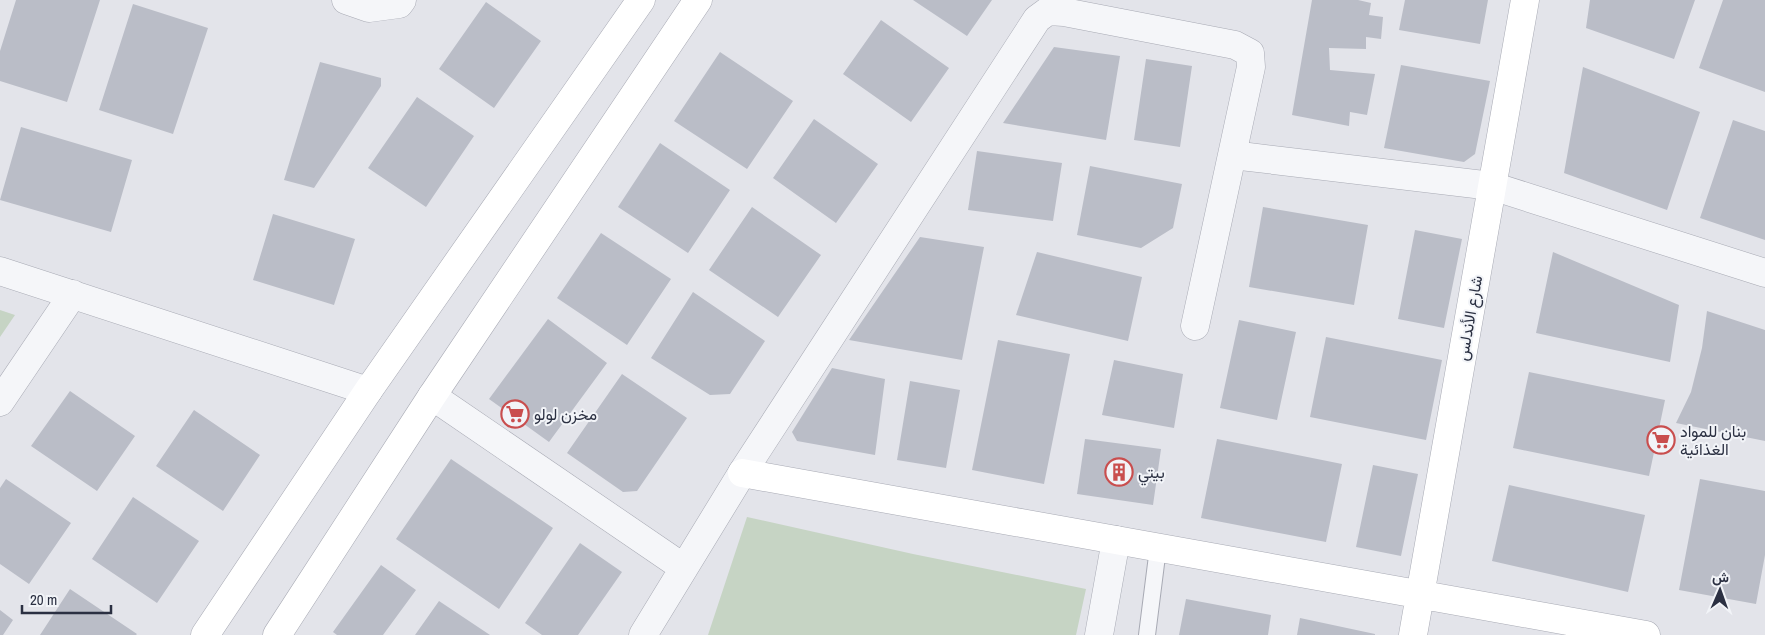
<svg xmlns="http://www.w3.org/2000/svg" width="1765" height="635" viewBox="0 0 1765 635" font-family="'Archivo Narrow',Vazirmatn,sans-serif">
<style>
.green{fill:#c6d4c4}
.building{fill:#babdc7}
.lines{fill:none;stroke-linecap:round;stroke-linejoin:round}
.lane-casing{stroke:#a8aab4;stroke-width:18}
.street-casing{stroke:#a8aab4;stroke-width:29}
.secondary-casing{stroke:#a8aab4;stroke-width:29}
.lane{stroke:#f5f6f9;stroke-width:16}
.street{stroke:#f5f6f9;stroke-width:28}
.secondary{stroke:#fff;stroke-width:28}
.labels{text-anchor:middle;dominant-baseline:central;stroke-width:4;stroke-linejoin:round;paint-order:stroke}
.street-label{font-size:16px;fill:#2b3042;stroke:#f2f4f8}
.poi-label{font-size:16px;fill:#2b3042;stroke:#f2f4f8;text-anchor:start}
</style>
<rect width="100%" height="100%" fill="#e3e4ea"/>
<!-- green -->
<path class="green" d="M 0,310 L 15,315 L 0,337 Z
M 747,517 L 913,554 L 1086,589 L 1076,635 L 708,635 Z"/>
<!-- building -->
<path class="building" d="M 16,0 L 100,0 L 67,102 L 0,81 L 0,51 Z
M 913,0 L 992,0 L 967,36 Z
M 1312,0 L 1358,0 L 1371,3 L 1369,15 L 1383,17 L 1381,39 L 1366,37 L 1366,49 L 1329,48 L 1330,70 L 1375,74 L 1367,115 L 1350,112 L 1349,126 L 1292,115 Z
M 1405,0 L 1488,0 L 1480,44 L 1399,30 Z
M 1590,0 L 1695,0 L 1674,59 L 1586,28 Z
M 1723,0 L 1765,0 L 1765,92 L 1699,68 Z
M 486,2 L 541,41 L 494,108 L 439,69 Z
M 133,4 L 208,28 L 173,134 L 99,110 Z
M 881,20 L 949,68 L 911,122 L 843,74 Z
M 1054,47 L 1120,56 L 1106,140 L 1003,123 Z
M 720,52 L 793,101 L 747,169 L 674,121 Z
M 1146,59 L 1192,66 L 1180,147 L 1134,140 Z
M 320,62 L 381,78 L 381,86 L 314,188 L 284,180 Z
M 1401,65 L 1490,81 L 1475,154 L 1464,162 L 1384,148 Z
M 1583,67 L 1700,112 L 1667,210 L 1564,173 Z
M 417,97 L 474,136 L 426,207 L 368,168 Z
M 814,119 L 878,164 L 836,223 L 773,178 Z
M 1733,120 L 1765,131 L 1765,240 L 1700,218 Z
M 21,127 L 132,160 L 111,232 L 0,200 Z
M 660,143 L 730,190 L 688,253 L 618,207 Z
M 977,151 L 1062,163 L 1053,221 L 968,210 Z
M 1090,166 L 1182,184 L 1173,228 L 1141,248 L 1077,235 Z
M 752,207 L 821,255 L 778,317 L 709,270 Z
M 1263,207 L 1368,225 L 1354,305 L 1249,287 Z
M 273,214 L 355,239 L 334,305 L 253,280 Z
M 1415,230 L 1462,239 L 1444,328 L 1398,319 Z
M 601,233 L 671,279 L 627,345 L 557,298 Z
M 920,237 L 984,247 L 962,360 L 849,340 Z
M 1037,252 L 1142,277 L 1128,341 L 1016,315 Z
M 1553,252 L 1679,305 L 1670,362 L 1536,333 Z
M 693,292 L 765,341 L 730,394 L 710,395 L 651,358 Z
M 1707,311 L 1765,330 L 1765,441 L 1676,423 L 1691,392 L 1702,348 Z
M 548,319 L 607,363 L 549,442 L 489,399 Z
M 1239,320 L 1296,332 L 1277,420 L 1220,408 Z
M 1326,337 L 1442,360 L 1426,440 L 1310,417 Z
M 998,340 L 1070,354 L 1044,484 L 972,470 Z
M 1114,360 L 1183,374 L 1174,428 L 1102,415 Z
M 832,368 L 885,379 L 875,455 L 797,441 L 792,432 Z
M 1529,372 L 1665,400 L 1649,476 L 1513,448 Z
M 622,374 L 687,418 L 637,491 L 623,492 L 567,453 Z
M 910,381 L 960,390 L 946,468 L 897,460 Z
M 70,391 L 135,436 L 97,491 L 31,446 Z
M 194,410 L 260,455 L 223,511 L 156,466 Z
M 1085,439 L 1161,449 L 1153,505 L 1077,494 Z
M 1217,439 L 1342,464 L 1326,542 L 1201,518 Z
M 451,459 L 553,528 L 499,609 L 396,539 Z
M 1373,465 L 1418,474 L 1401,556 L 1356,547 Z
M 6,479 L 71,523 L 29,584 L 0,564 L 0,488 Z
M 1700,479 L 1765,491 L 1765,555 L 1756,604 L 1679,590 Z
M 1509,485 L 1645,515 L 1628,592 L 1492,561 Z
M 133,497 L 199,541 L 157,603 L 92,559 Z
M 580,543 L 622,572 L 578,635 L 542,635 L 525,623 Z
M 381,565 L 416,590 L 383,635 L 337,635 L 333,632 Z
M 70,589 L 137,634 L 136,635 L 40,635 Z
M 1186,599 L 1271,615 L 1268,635 L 1179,635 Z
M 439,601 L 490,635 L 415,635 Z
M 0,610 L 13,620 L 3,635 L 0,635 Z
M 1300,618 L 1375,634 L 1375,635 L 1297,635 Z"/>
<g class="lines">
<!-- lane casing -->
<g class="lane-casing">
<path id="lane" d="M 1147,635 L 1158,548"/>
</g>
<!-- street casing -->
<g class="street-casing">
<path id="street" d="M 346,0 L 369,8 L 399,4 L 402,0
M 1232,155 L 1492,186 L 1765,273
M 0,271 L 368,391
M 432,396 L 684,568
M 0,402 L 73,294
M 643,635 L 742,473 L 1037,19 L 1048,11 L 1064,12 L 1235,45 L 1250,53 L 1251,67 L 1195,326
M 1099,635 L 1116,540"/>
</g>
<!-- secondary casing -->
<g class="secondary-casing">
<path id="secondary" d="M 742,473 L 1646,635
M 205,635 L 368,391 L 641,0
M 277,635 L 432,396 L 698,0
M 1413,635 L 1525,0"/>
</g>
<!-- lane -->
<use href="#lane" class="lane"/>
<!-- street -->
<use href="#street" class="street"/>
<!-- secondary -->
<use href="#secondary" class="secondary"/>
</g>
<!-- icons -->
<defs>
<g id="supermarket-ring" transform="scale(1.4375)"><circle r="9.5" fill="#f2f4f8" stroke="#c94e4e" stroke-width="1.5"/><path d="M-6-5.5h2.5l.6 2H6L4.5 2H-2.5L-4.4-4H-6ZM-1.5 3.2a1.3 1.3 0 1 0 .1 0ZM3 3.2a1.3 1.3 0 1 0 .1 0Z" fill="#c94e4e"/></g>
<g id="building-ring" transform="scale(1.4375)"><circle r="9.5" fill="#f2f4f8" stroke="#c94e4e" stroke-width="1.5"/><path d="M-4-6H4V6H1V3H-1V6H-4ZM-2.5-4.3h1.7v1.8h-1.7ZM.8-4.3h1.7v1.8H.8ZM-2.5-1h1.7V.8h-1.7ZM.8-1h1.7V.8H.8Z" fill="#c94e4e"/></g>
</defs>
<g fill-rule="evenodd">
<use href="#supermarket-ring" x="515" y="414"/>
<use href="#supermarket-ring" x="1661" y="440"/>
<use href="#building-ring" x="1119" y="472"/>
</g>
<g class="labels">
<!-- street labels -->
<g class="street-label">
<text transform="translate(1469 318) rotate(-80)">شارع الأندلس</text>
</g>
<!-- poi labels -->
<g class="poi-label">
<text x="534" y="414">مخزن لولو</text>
<text x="1680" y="431">بنان للمواد<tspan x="1680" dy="18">الغذائية</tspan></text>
<text x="1138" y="472">بيتي</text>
</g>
</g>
<!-- north arrow -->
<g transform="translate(1720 590) rotate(2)" stroke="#f2f4f8" stroke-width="4" paint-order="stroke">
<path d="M0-4L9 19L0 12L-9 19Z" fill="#2b3042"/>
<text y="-8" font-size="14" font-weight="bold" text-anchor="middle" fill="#2b3042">ش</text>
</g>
<!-- scale -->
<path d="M22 605v8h89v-8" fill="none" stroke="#2b3042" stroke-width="2.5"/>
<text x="30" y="605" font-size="15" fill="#2b3042" stroke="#f2f4f8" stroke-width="4" paint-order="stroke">20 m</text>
</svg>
